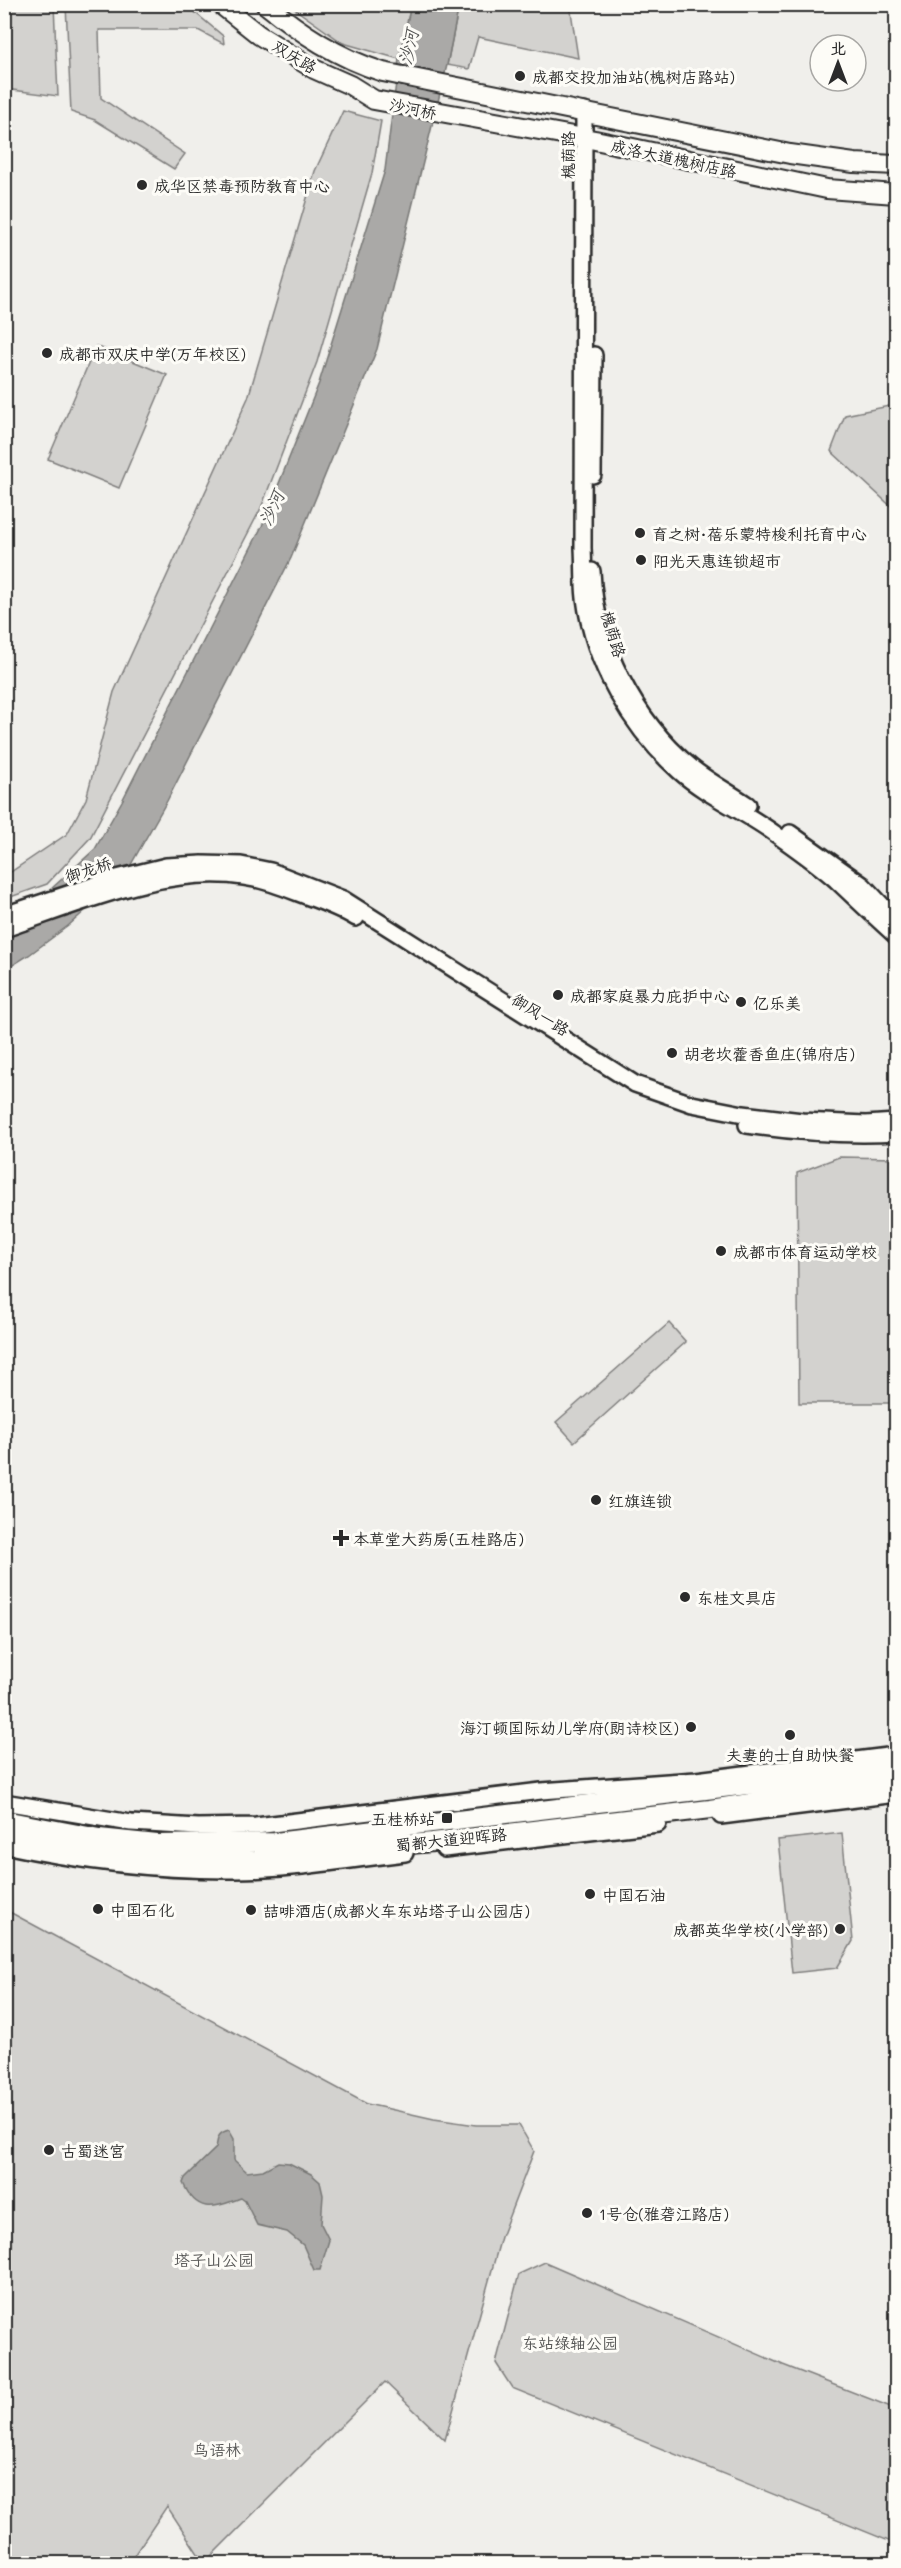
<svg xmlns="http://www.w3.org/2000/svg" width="901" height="2568" viewBox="0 0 901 2568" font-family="Mali,'LXGW WenKai TC',sans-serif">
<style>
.green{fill:#d3d2cf;stroke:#7f7e7d;stroke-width:1.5}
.water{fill:#aaa9a7;stroke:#777775;stroke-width:1.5}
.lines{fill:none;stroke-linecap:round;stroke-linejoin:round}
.secondary-casing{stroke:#2b2b2b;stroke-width:20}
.primary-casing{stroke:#2b2b2b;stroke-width:22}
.trunk-casing{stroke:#2b2b2b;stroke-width:22}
.secondary{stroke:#fdfcf7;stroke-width:15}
.primary{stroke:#fdfcf7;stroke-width:18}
.trunk{stroke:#fdfcf7;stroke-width:18}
.poi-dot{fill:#2b2b2b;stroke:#fdfcf7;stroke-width:2}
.labels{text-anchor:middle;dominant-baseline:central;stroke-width:6;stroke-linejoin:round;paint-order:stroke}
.street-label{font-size:16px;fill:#2b2b2b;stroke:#fdfcf7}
.poi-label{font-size:16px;fill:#2b2b2b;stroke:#fdfcf7;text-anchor:start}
.park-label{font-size:16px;fill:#555554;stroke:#fdfcf7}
.water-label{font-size:18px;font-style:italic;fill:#575756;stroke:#fdfcf7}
</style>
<rect width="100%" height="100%" fill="#f0efeb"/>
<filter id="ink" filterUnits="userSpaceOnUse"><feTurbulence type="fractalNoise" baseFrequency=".0167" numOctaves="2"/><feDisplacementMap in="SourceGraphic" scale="12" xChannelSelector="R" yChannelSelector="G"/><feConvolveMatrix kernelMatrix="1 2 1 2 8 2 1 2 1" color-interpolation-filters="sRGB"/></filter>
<g filter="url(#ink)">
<!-- green -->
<path class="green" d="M 5,4 L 54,5 L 58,96 L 5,89 Z
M 66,5 L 186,5 L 223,36 L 224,44 L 198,30 L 99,30 L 101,98 L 185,154 L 174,169 L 95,120 L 71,112 Z
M 289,5 L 411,5 L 399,59 L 343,43 Z
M 459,5 L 570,5 L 578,58 L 478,37 L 469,69 L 447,65 Z
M 343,111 L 381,121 L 372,173 L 317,362 L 261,508 L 90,838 L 47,884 L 5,899 L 5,876 L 67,834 L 86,799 L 114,692 L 248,398 L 315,171 Z
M 96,346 L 167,375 L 119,488 L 48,459 Z
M 889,406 L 896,413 L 896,511 L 831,451 L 845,415 Z
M 839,1157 L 896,1158 L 896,1403 L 799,1403 L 797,1173 Z
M 669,1323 L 686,1342 L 574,1442 L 556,1422 Z
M 842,1833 L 853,1941 L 837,1968 L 792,1973 L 778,1840 Z
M 4,1909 L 367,2104 L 434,2119 L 476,2125 L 519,2125 L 534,2151 L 501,2237 L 445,2440 L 385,2382 L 204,2563 L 167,2506 L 129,2563 L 5,2563 Z
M 545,2262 L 783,2365 L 896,2409 L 896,2544 L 512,2388 L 496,2363 L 519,2274 Z"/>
<!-- water -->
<path class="water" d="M 411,5 L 459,5 L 447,65 L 377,349 L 291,558 L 167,801 L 125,875 L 68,926 L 29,955 L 5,970 L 5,927 L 40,899 L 95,849 L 122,801 L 262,526 L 319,383 L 385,170 L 399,59 Z
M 229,2130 L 234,2139 L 234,2160 L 247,2172 L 263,2170 L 278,2162 L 289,2163 L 311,2174 L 320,2182 L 323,2195 L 321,2224 L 329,2240 L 320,2270 L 314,2270 L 303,2245 L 287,2232 L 257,2225 L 245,2201 L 241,2198 C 215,2207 198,2216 183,2183 L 185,2178 L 216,2148 C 218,2138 217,2133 229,2130 Z"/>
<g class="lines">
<!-- secondary casing -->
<g class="secondary-casing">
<path id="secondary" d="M 584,111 L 583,548 C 584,564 583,582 585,598 C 593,663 631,728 679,771 C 707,796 744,811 774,833 C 795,848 817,863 836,880 C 856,899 876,918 896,936
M 593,475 L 594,355
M 592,571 C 595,644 635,721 691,767 C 708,781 729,792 748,805
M 790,833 L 863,885 L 896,920
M 4,915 L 113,879 L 166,866 L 202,864 L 241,865 L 271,871 L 343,899 L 635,1084 L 692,1104 L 743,1114 L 802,1121 L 866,1124 L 896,1122
M 4,929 C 79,904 165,865 244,877 C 266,880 285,888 306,896 C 323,902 340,908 356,918
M 747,1125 C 797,1132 846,1136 896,1133
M 4,1802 L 131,1823 L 198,1827 L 256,1826 L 541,1791 L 696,1780 L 896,1755
M 721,1816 L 896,1794
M 4,1845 C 78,1861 151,1870 227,1870 C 286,1871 346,1860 405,1853
M 444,1849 L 658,1824"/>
</g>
<!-- primary casing -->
<g class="primary-casing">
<path id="primary" d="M 220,4 L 259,35 L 314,69 L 350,85 L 374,100 L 595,140 L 827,189 L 896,194
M 265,4 C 301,33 338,58 383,72 L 790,154 L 854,163 L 896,165"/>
</g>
<!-- trunk casing -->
<g class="trunk-casing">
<path id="trunk" d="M 4,1820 L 99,1838 L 157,1844 L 275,1842 L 896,1767
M 4,1835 L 103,1854 L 178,1860 L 234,1860 L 433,1842 L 710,1809 L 896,1781"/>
</g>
<!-- secondary -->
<use href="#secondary" class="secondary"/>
<!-- primary -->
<use href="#primary" class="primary"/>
<!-- trunk -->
<use href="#trunk" class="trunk"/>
</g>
</g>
<!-- markers -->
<g class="poi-dot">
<circle cx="520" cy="76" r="6"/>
<circle cx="142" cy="185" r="6"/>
<circle cx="47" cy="353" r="6"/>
<circle cx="640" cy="533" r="6"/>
<circle cx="641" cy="560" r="6"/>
<circle cx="558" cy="995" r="6"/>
<circle cx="741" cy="1002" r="6"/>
<circle cx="672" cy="1053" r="6"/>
<circle cx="721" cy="1251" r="6"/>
<circle cx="596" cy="1500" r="6"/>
<path d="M338 1529h6v6h6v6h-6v6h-6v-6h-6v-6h6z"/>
<circle cx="685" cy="1597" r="6"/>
<circle cx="691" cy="1727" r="6"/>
<circle cx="790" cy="1735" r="6"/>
<rect x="441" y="1812" width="12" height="12" rx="3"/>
<circle cx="590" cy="1894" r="6"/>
<circle cx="98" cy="1909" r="6"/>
<circle cx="251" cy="1910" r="6"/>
<circle cx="840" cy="1929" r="6"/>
<circle cx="49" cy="2150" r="6"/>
<circle cx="587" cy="2213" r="6"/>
</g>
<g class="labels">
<!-- street labels -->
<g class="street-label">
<text transform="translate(295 56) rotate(31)">双庆路</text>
<text transform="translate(413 108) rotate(11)">沙河桥</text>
<text transform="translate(567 155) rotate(-90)">槐荫路</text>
<text transform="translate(674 158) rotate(12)">成洛大道槐树店路</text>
<text transform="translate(614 634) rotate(73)">槐荫路</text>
<text transform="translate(88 869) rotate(-18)">御龙桥</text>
<text transform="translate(541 1014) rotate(32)">御风一路</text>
<text transform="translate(451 1839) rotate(-6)">蜀都大道迎晖路</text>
</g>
<!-- poi labels -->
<g class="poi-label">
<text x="532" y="76">成都交投加油站(槐树店路站)</text>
<text x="154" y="185">成华区禁毒预防教育中心</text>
<text x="59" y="353">成都市双庆中学(万年校区)</text>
<text x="652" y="533">育之树·蓓乐蒙特梭利托育中心</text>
<text x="653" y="560">阳光天惠连锁超市</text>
<text x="570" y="995">成都家庭暴力庇护中心</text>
<text x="753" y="1002">亿乐美</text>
<text x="684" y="1053">胡老坎藿香鱼庄(锦府店)</text>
<text x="733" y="1251">成都市体育运动学校</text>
<text x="608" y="1500">红旗连锁</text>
<text x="353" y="1538">本草堂大药房(五桂路店)</text>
<text x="697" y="1597">东桂文具店</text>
<text x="679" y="1727" text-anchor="end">海汀顿国际幼儿学府(朗诗校区)</text>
<text x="790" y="1754" text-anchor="middle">夫妻的士自助快餐</text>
<text x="435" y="1818" text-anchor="end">五桂桥站</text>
<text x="602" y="1894">中国石油</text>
<text x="110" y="1909">中国石化</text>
<text x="263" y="1910">喆啡酒店(成都火车东站塔子山公园店)</text>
<text x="828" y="1929" text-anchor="end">成都英华学校(小学部)</text>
<text x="61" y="2150">古蜀迷宫</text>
<text x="599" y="2213">1号仓(雅砻江路店)</text>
</g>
<!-- park labels -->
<g class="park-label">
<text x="214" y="2259">塔子山公园</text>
<text x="570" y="2342">东站绿轴公园</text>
<text x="217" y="2449">鸟语林</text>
</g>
<!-- water labels -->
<g class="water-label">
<text transform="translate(408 47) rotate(-78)">沙河</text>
<text transform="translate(271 508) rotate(-66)">沙河</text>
</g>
</g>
<!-- margin -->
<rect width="901" height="2568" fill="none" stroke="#fdfcf7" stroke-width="24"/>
<rect x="12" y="12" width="877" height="2544" fill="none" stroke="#2b2b2b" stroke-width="2" filter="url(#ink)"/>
<!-- north arrow -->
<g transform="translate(838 63)"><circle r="28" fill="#fdfcf7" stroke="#a9a8a5" stroke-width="1.5"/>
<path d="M0-4.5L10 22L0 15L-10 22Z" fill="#2b2b2b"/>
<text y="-9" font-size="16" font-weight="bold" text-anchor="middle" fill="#2b2b2b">北</text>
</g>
</svg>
